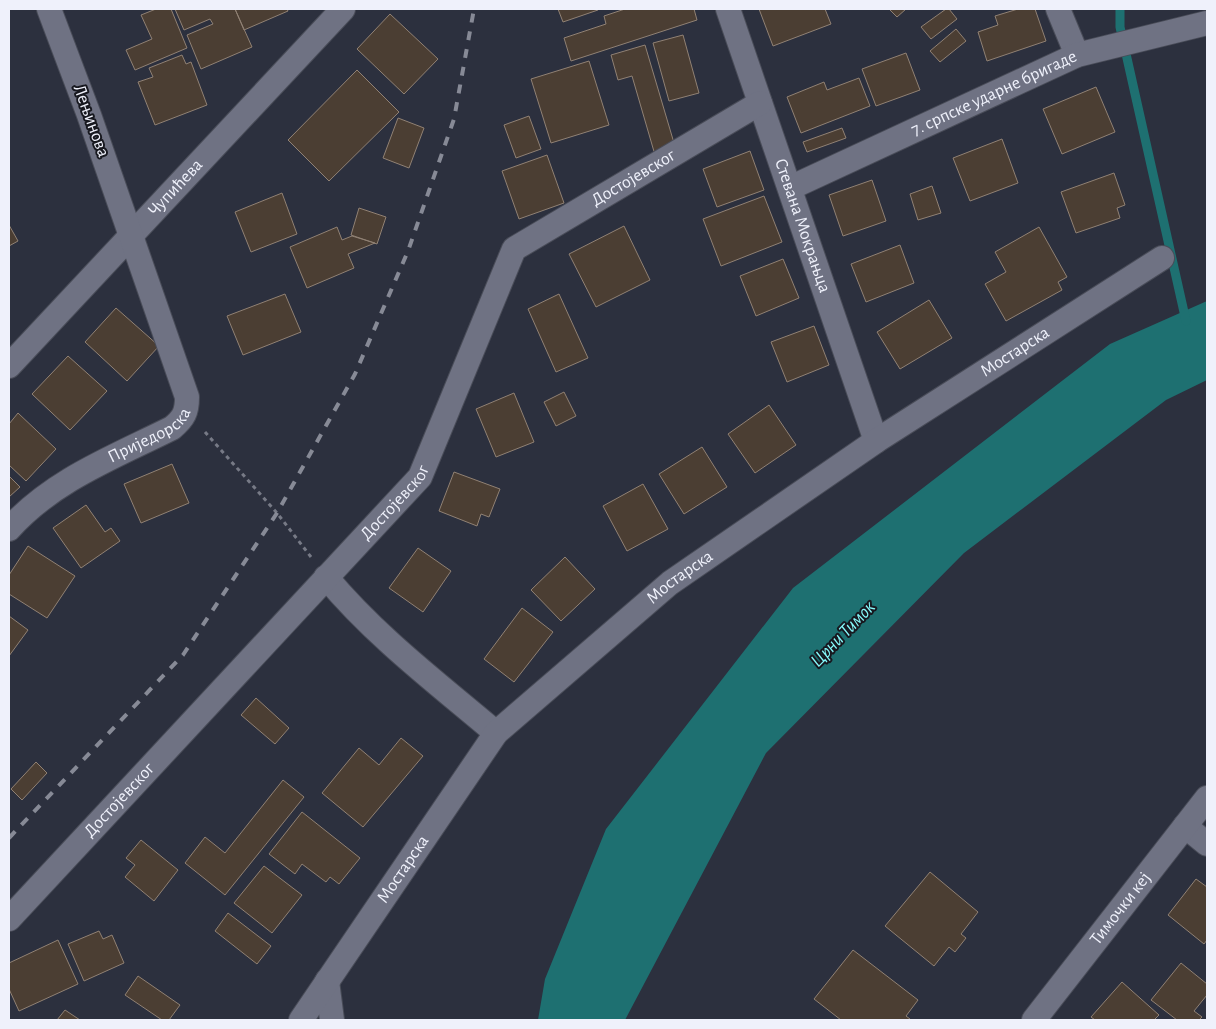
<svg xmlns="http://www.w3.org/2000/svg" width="1216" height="1029" viewBox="0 0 1216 1029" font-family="'Alegreya Sans',sans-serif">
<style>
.water{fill:#1e7071}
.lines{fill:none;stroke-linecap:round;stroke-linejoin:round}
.stream{stroke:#1e7071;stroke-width:9}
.building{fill:#4b3e33;stroke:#908174}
.minor-casing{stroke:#494c58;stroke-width:26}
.path{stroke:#777a86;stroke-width:3;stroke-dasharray:4 4;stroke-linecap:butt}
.minor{stroke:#6f7283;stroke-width:24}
.rail{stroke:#878a96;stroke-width:4;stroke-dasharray:9 9;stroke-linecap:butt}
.labels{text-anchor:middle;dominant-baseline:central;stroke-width:4;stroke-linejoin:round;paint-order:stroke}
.street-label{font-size:18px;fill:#eff1fb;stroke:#17181f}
.water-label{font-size:19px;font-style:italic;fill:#87fbfc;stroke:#17181f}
</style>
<rect width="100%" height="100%" fill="#2c303e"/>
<!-- water -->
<path class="water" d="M 1207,301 L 1207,380 L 1166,400 L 964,553 L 766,753 L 625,1020 L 538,1020 L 545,979 L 606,829 L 793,588 L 1110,344 Z"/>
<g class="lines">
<!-- stream -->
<path class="stream" d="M 1120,9 L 1120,27 L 1186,321"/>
</g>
<!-- building -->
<path class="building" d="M 156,9 L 171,9 L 187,48 L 135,70 L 126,50 L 152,39 L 141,15 Z
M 175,9 L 235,9 L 252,47 L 201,69 L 187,35 L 213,24 L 210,19 L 184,30 Z
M 235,9 L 287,9 L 288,11 L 244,30 Z
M 558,9 L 598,9 L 598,10 L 563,22 Z
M 625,9 L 694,9 L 697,20 L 571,61 L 564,38 L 606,24 L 604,16 Z
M 759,9 L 825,9 L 831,24 L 773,46 Z
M 889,9 L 906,9 L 897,17 Z
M 946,9 L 949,9 L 957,19 L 931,39 L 921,27 Z
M 1018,9 L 1035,9 L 1046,41 L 987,61 L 978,32 L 998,25 L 995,16 Z
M 390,14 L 438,59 L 404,94 L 357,49 Z
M 956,29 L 966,41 L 940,62 L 930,51 Z
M 683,35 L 699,93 L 669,101 L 653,43 Z
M 645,45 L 674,143 L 655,155 L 632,76 L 618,80 L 611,55 Z
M 906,53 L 920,90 L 876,106 L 862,69 Z
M 182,55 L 186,64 L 191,62 L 207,105 L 155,125 L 138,82 L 153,77 L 149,68 Z
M 589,61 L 609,125 L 551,143 L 531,79 Z
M 357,70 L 399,112 L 329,181 L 288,140 Z
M 859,78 L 870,106 L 801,133 L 787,97 L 824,82 L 827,90 Z
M 1096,87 L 1115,132 L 1062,154 L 1043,109 Z
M 529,116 L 541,149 L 516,158 L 504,125 Z
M 398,118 L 424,128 L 409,168 L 383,158 Z
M 842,128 L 846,138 L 807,152 L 803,142 Z
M 1002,139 L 1018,183 L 970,201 L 953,158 Z
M 750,151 L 764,190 L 717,207 L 703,169 Z
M 547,155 L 564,203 L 519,219 L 502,171 Z
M 1114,173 L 1125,205 L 1117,208 L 1120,218 L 1076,233 L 1061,192 Z
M 872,180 L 886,221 L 843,236 L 829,195 Z
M 932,186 L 941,213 L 918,220 L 910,194 Z
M 282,193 L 297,234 L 251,252 L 235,212 Z
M 764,196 L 782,242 L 721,266 L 703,219 Z
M 359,208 L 386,217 L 377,244 L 351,235 Z
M 9,225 L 18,241 L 9,246 Z
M 624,226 L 650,280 L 596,307 L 569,254 Z
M 337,227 L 342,240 L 352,236 L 375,243 L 348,254 L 354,268 L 307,288 L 290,247 Z
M 1039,227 L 1067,277 L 1058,282 L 1062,290 L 1006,321 L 985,284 L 1006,272 L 995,252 Z
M 900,245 L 914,283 L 866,302 L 851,264 Z
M 783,259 L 799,298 L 756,316 L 740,276 Z
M 285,294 L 301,332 L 243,355 L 227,316 Z
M 559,294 L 588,358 L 556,372 L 528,309 Z
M 929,300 L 952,338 L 900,369 L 877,332 Z
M 116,308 L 159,346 L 127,381 L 85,342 Z
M 814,326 L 829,365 L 787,382 L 771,342 Z
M 68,356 L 107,391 L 70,430 L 32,394 Z
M 564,392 L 576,416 L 556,426 L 544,402 Z
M 514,393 L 534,442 L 496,457 L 476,409 Z
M 769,405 L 796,445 L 755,473 L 728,434 Z
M 18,413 L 56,449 L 26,481 L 9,465 L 9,424 Z
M 702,447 L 727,487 L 684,514 L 659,474 Z
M 172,464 L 189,503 L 141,523 L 124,484 Z
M 454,472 L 500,489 L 489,517 L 481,514 L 477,526 L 439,511 Z
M 9,476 L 20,487 L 9,497 Z
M 643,484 L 668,529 L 627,551 L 603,506 Z
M 86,505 L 105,532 L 111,528 L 120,541 L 81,568 L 53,528 Z
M 28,546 L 75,576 L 47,618 L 9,594 L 9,575 Z
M 418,548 L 451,571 L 423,612 L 389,588 Z
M 565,557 L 595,589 L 561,621 L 531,590 Z
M 522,608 L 553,632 L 514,682 L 484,659 Z
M 9,616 L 28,630 L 9,656 Z
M 256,698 L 289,728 L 275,744 L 241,715 Z
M 401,738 L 423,756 L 363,827 L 322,793 L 359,748 L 379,765 Z
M 36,762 L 47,773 L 22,800 L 11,789 Z
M 283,780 L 304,797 L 225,895 L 185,863 L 205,837 L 225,853 Z
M 302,812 L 360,858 L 339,884 L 330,877 L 326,882 L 302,864 L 295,874 L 269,854 Z
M 141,840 L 178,870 L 154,901 L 125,877 L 135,865 L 126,858 Z
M 264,866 L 302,895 L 272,933 L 234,903 Z
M 930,872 L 978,912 L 961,934 L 966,938 L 955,952 L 949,947 L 934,966 L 885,926 Z
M 1196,879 L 1207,887 L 1207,940 L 1204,944 L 1168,915 Z
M 228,913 L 271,946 L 257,964 L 215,931 Z
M 99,931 L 103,939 L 112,935 L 124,963 L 84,981 L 68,944 Z
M 58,940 L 78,984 L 19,1011 L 9,989 L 9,963 Z
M 853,950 L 918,1000 L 906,1016 L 910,1019 L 909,1020 L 841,1020 L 814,999 Z
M 1181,963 L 1207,984 L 1207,995 L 1194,1011 L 1202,1017 L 1199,1020 L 1177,1020 L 1151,1000 Z
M 138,976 L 180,1005 L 169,1020 L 162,1020 L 125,995 Z
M 1122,982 L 1159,1015 L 1154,1020 L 1095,1020 L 1091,1017 Z
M 65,1010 L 80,1020 L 57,1020 Z"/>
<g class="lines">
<!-- minor casing -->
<g class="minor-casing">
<g id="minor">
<path id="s1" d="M 728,9 L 876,441"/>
<path d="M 1058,9 L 1077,55"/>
<path id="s2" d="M 790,188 L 1077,55 L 1207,23"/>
<path id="s3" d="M 9,366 L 343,9"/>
<path id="s4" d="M 9,529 C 53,480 114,457 172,428 C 184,418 187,412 187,397 L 89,115 L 49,9"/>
<path d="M 326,577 C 376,637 437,683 496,733"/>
<path d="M 1185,826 L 1207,844"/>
<path id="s5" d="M 9,919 L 420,477 L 514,249 L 760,103"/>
<path d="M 327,981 L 332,1020"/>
<path id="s6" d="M 301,1020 L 496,733 L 670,583 L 876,441 L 1162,258"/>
<path id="s7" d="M 1034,1020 L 1207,798"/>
</g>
</g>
<!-- path -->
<path class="path" d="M 205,432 L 277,513 L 311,557"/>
<!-- minor -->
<use href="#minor" class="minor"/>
<!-- rail -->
<path class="rail" d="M 9,838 L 183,655 L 277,513 L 355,374 L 408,251 L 454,119 L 474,9"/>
</g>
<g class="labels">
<!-- street labels -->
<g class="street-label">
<text stroke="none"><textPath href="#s2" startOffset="225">7. српске ударне бригаде</textPath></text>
<text transform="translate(91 121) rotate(70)">Лењинова</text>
<text stroke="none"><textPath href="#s5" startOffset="989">Достојевског</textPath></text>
<text stroke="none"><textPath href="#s3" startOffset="244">Чупићева</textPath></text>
<text stroke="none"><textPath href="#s1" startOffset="229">Стевана Мокрањца</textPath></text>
<text stroke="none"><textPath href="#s6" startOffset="992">Мостарска</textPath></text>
<text stroke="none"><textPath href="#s4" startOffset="170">Приједорска</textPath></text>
<text stroke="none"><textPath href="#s5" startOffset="568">Достојевског</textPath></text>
<text stroke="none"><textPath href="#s6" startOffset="588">Мостарска</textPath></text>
<text stroke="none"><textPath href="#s5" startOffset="162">Достојевског</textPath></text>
<text stroke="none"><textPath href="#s6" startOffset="182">Мостарска</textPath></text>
<text stroke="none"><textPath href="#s7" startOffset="141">Тимочки кеј</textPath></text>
</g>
<!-- water labels -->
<g class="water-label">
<text transform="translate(843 634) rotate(-46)">Црни Тимок</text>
</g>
</g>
<!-- border -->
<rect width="1216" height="1029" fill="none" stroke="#eff1fb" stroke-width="20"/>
</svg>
